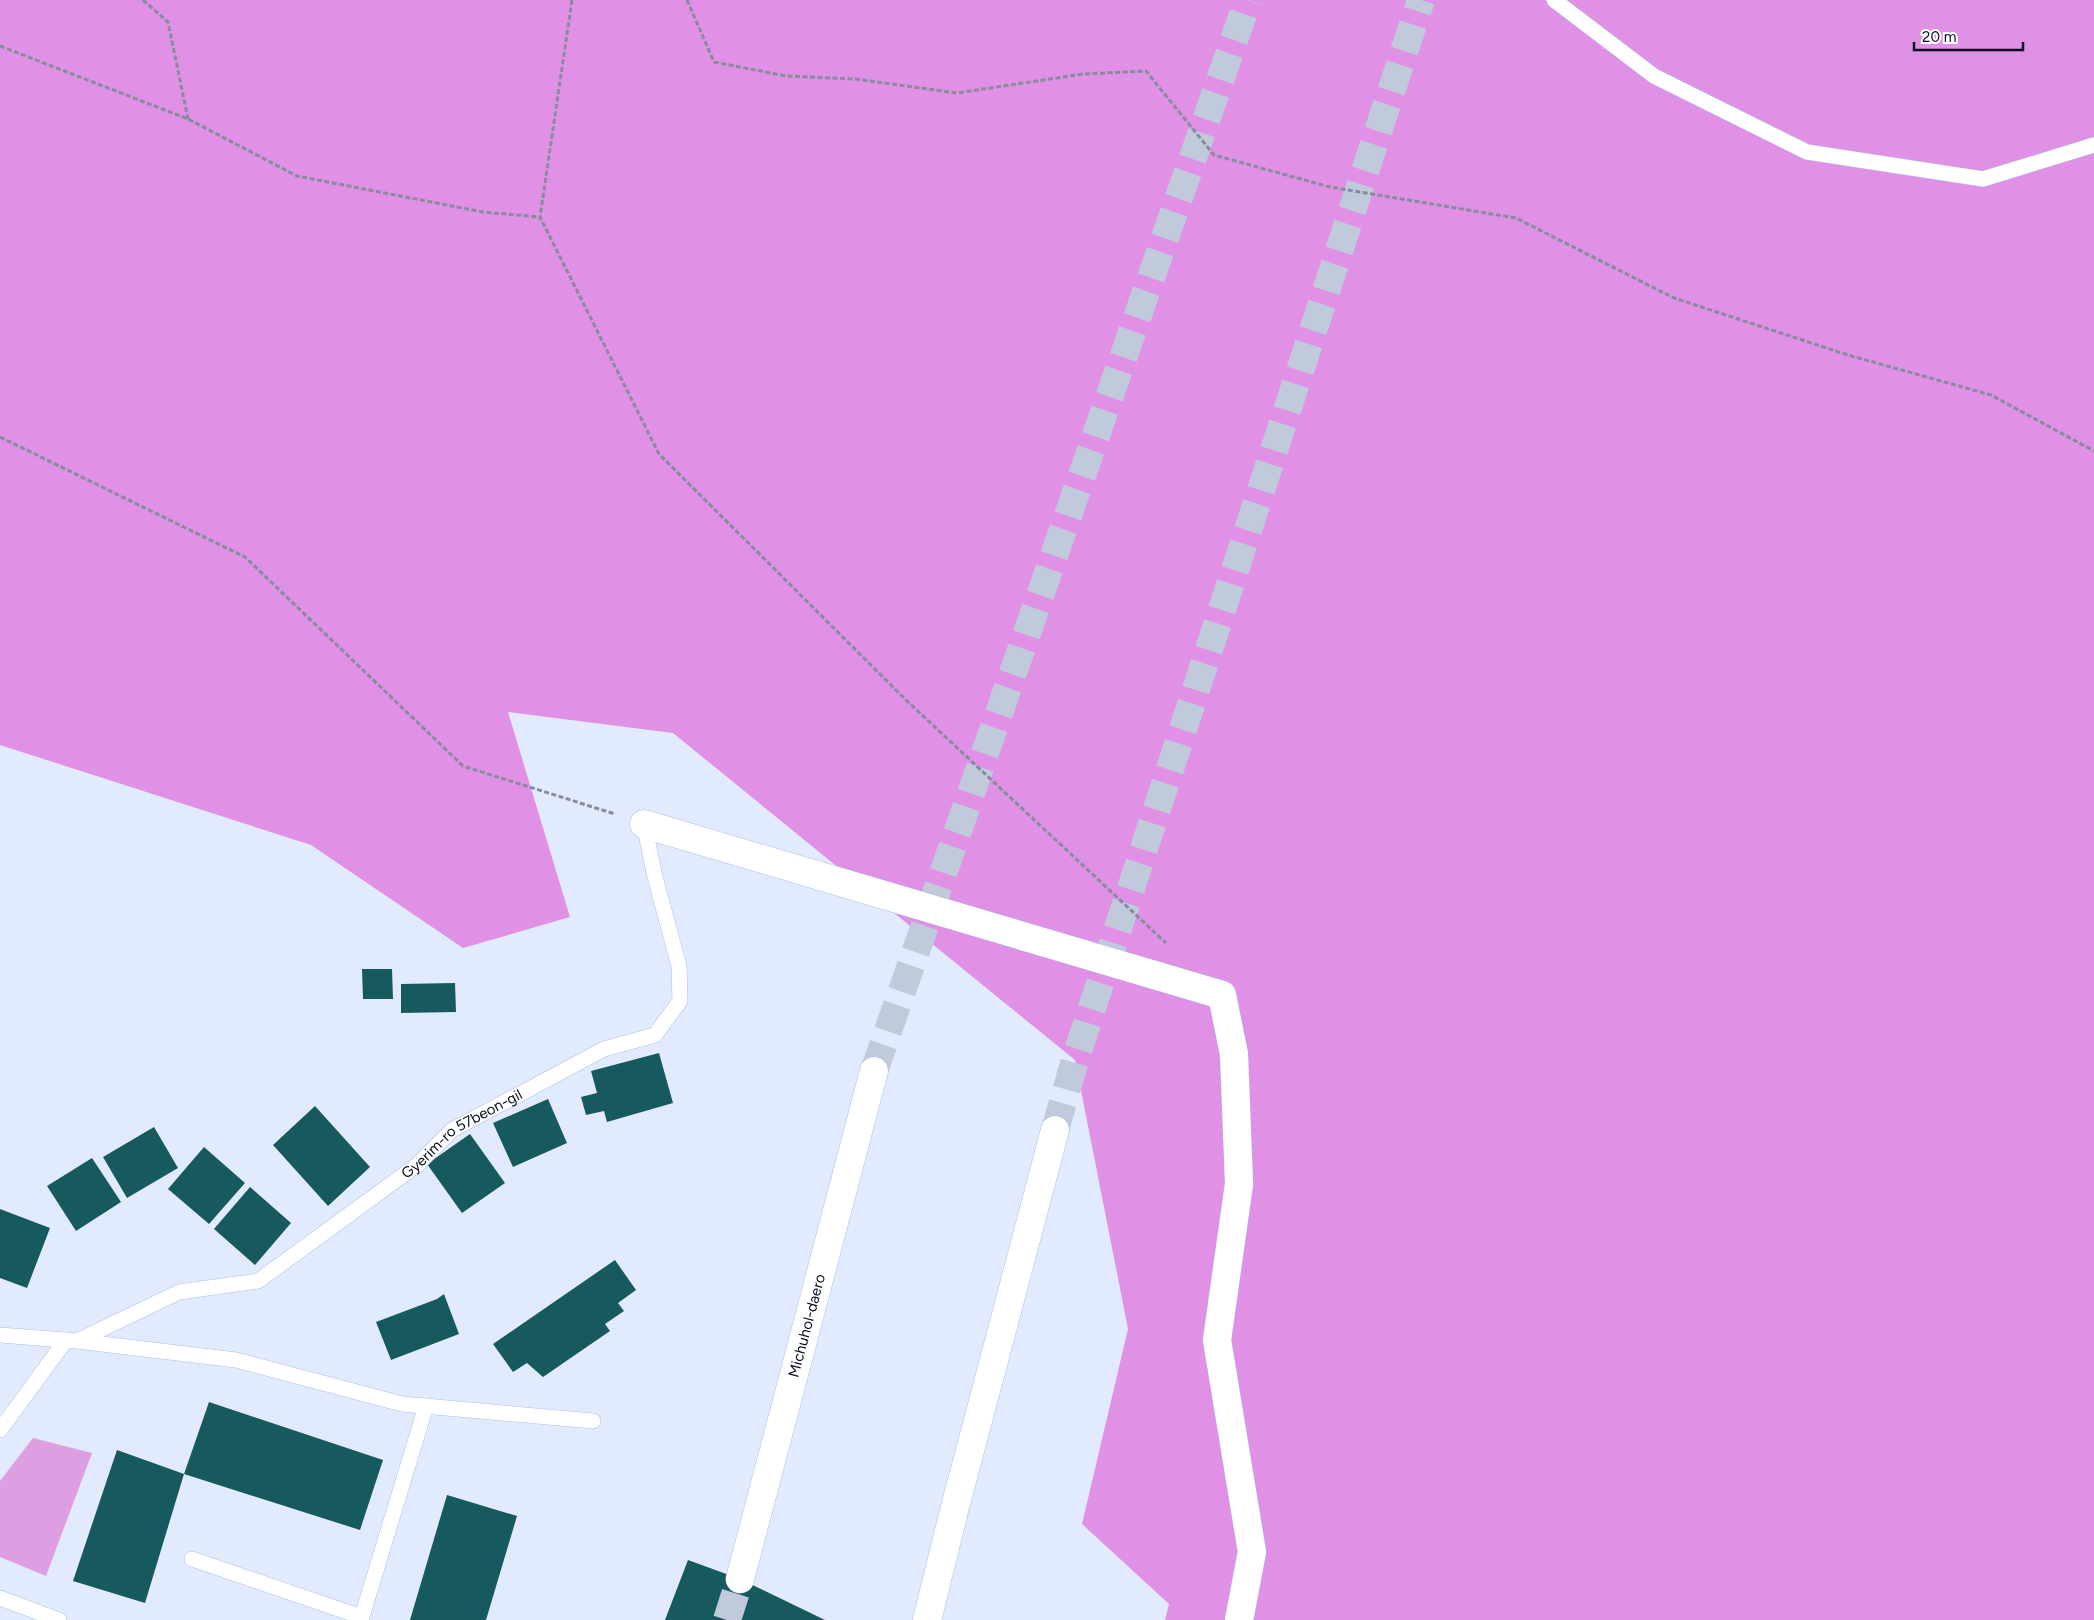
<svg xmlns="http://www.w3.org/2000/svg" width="2094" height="1620" viewBox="0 0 2094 1620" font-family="Figtree,sans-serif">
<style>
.green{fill:#de9ee2}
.forest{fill:#e090e5}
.building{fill:#165a60}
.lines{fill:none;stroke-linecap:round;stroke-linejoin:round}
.secondary-tunnel{stroke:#c1cadb;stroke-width:28;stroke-dasharray:28 14;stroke-linecap:butt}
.lane-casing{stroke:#aabfe9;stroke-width:16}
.street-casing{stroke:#aabfe9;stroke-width:29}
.secondary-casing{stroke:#aabfe9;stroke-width:29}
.path{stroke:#858d9d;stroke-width:3;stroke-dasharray:5 2.5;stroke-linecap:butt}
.lane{stroke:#fff;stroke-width:15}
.street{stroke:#fff;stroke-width:28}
.secondary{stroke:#fff;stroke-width:28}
.labels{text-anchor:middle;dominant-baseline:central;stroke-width:5;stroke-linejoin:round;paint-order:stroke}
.street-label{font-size:15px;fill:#070e1c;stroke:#fff}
</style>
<rect width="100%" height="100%" fill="#e2ebfd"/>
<!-- green -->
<path class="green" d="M 33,1438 L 92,1453 L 46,1576 L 0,1557 L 0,1481 Z"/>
<!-- forest -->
<path class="forest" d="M 0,0 L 2094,0 L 2094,1620 L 1165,1620 L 1169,1604 L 1082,1524 L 1128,1329 L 1075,1060 L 673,733 L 508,712 L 570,917 L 463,948 L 311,845 L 0,745 Z"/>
<!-- building -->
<path class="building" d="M 362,969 L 392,969 L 393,999 L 363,999 Z
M 455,983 L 456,1012 L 401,1013 L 401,984 Z
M 659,1053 L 673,1103 L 607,1122 L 604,1111 L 586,1115 L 581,1097 L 597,1093 L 591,1071 Z
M 548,1099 L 567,1143 L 513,1167 L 493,1123 Z
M 315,1106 L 370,1167 L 328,1206 L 273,1145 Z
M 154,1127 L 178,1168 L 127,1198 L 103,1157 Z
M 470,1134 L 505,1183 L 462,1213 L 427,1164 Z
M 204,1147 L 245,1183 L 209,1224 L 168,1189 Z
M 92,1158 L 121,1202 L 76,1231 L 47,1186 Z
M 250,1187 L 291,1223 L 255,1265 L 214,1229 Z
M 0,1209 L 50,1228 L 27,1288 L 0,1278 Z
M 615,1260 L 636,1290 L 618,1303 L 624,1311 L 605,1324 L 610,1331 L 543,1377 L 527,1363 L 513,1372 L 493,1344 Z
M 444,1294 L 459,1334 L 391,1360 L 376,1322 L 437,1299 Z
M 209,1402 L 383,1460 L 360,1530 L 184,1474 Z
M 117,1450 L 184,1474 L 145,1603 L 73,1581 Z
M 447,1495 L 517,1516 L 486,1620 L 410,1620 Z
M 688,1560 L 740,1579 L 825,1620 L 665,1620 Z"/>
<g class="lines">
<!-- secondary-tunnel -->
<path class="secondary-tunnel" d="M 874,1071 L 1248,0
M 1055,1130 L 1075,1060 L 1421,0
M 727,1620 L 740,1579"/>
<!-- lane casing -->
<g class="lane-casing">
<g id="lane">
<path d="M 1554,0 L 1654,76 L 1807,152 L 1983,179 L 2094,145"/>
<path d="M 0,1335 L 77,1341 L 236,1360 L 402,1404 L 593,1421"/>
<path id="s1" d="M 77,1341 L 179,1292 L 258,1281 L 417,1165 L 452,1130 L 604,1049 L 655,1035 L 680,1001 L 679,966 L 655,877 L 644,824"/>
<path d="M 0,1430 L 66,1340"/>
<path d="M 192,1559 L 362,1617"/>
<path d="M 0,1598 L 59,1620"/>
<path d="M 361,1620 L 426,1406"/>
</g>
</g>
<!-- street casing -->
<g class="street-casing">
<path id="street" d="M 644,824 L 1222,995 L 1234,1054 L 1239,1184 L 1217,1340 L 1252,1552 L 1239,1620"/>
</g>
<!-- secondary casing -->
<g class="secondary-casing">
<g id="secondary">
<path id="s2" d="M 740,1579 L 874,1071"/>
<path d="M 927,1620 L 954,1511 L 1055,1130"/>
</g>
</g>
<!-- path -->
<path class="path" d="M 143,0 L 168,22 L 188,119
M 572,0 L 540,217 L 659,454 L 907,701 L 1166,943
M 687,0 L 714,62 L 786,76 L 855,79 L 957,93 L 1083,74 L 1146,71 L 1214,155 L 1330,187 L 1516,218 L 1674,298 L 1848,355 L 1991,395 L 2094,451
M 0,46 L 188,119 L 297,176 L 483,212 L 540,217
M 0,437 L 245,557 L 463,766 L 615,814"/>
<!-- lane -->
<use href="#lane" class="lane"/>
<!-- street -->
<use href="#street" class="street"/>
<!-- secondary -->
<use href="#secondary" class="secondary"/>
</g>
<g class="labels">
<!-- street labels -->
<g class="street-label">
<text stroke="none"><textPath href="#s1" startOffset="445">Gyerim-ro 57beon-gil</textPath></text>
<text stroke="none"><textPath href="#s2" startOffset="262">Michuhol-daero</textPath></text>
</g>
</g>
<!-- scale -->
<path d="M1914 42v8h109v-8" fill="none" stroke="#070e1c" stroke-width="2.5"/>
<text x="1922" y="42" font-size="15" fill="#070e1c" stroke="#ffffff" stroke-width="4" paint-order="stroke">20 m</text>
</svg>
